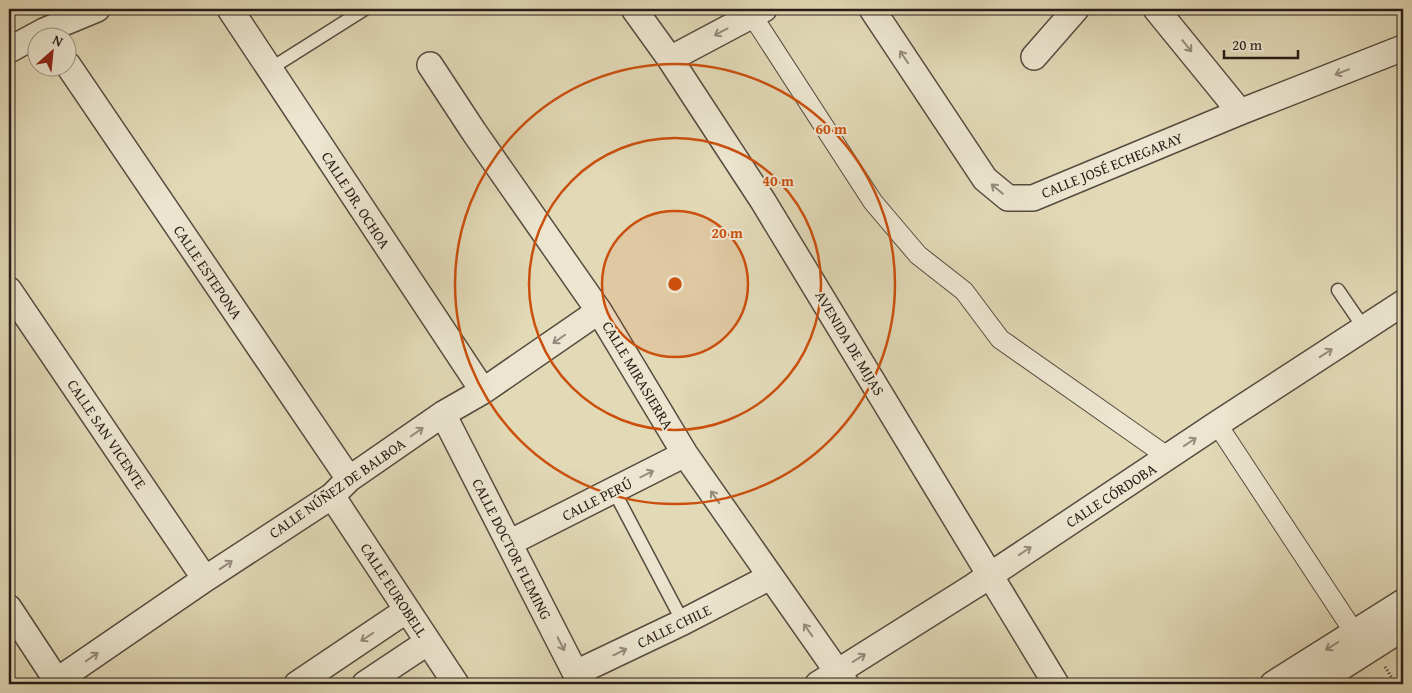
<svg xmlns="http://www.w3.org/2000/svg" width="1412" height="693" viewBox="0 0 1412 693" font-family="'Gentium Book Plus',serif">
<style>
.lines{fill:none;stroke-linecap:round;stroke-linejoin:round}
.service-casing{stroke:#564b3f;stroke-width:15}
.pedestrian-casing{stroke:#564b3f;stroke-width:21}
.minor-casing{stroke:#564b3f;stroke-width:28}
.path{stroke:#281c17;stroke-width:3;stroke-dasharray:1 2.5;stroke-linecap:butt}
.service{stroke:#ece6d0;stroke-width:12}
.pedestrian{stroke:#ece6d0;stroke-width:19}
.minor{stroke:#ece6d0;stroke-width:25}
.oneway{stroke:#948b7d}
.ring{fill:none;stroke:#cb500e;stroke-width:2.5}
.labels{text-anchor:middle;dominant-baseline:central;stroke-width:4;stroke-linejoin:round;paint-order:stroke}
.street-label{font-size:15px;fill:#281c17;stroke:#ece6d0}
.centre{fill:#cb500e;stroke:#ece6d0;stroke-width:2.5}
.ring-label{font-size:15px;text-anchor:middle;font-weight:bold;fill:#cb500e;stroke:#ece6d0;stroke-width:4;stroke-linejoin:round;paint-order:stroke}
</style>
<rect width="100%" height="100%" fill="#e2d9b7"/>
<filter id="stains"><feTurbulence type="fractalNoise" baseFrequency=".004" numOctaves="4"/><feColorMatrix values="0 0 0 0 .2 0 0 0 0 .09 0 0 0 0 .02 0 0 0 .5 -.17"/></filter>
<radialGradient id="worn" r=".72"><stop offset=".6" stop-color="#630" stop-opacity="0"/><stop offset="1" stop-color="#630" stop-opacity=".3"/></radialGradient>
<g class="lines">
<!-- service casing -->
<g class="service-casing">
<path id="service" d="M 270,69 L 365,9
M 1338,290 L 1364,328
M 614,491 L 683,622"/>
</g>
<!-- pedestrian casing -->
<g class="pedestrian-casing">
<path id="pedestrian" d="M 748,9 L 873,202 L 918,255 L 964,291 L 1000,339 L 1168,457
M 1217,424 L 1354,632"/>
</g>
<!-- minor casing -->
<g class="minor-casing">
<path id="minor" d="M 230,9 L 483,391
M 634,9 L 670,59 L 763,201 L 1056,684
M 872,9 L 985,179 L 1008,198 L 1033,198 L 1240,112 L 1403,48
M 1156,9 L 1240,112
M 9,50 L 44,31 L 97,9
M 1034,57 L 1076,9
M 670,59 L 764,9
M 68,65 L 349,479
M 430,65 L 474,132 L 599,311 L 685,454 L 846,684
M 9,290 L 205,579
M 443,414 L 581,684
M 332,496 L 456,684
M 509,543 L 685,454
M 9,608 L 57,681
M 576,673 L 683,622 L 770,577
M 52,684 L 205,579 L 332,496 L 349,479 L 443,414 L 483,391 L 599,311
M 297,684 L 407,610
M 365,684 L 428,642
M 818,684 L 974,586 L 1217,424 L 1403,303
M 1273,684 L 1403,602
M 1315,684 L 1403,628"/>
</g>
<!-- path -->
<path class="path" d="M 1385,667 L 1396,684"/>
<!-- service -->
<use href="#service" class="service"/>
<!-- pedestrian -->
<use href="#pedestrian" class="pedestrian"/>
<!-- minor -->
<use href="#minor" class="minor"/>
</g>
<!-- one-way arrows -->
<defs><path id="oneway-shaft" d="M-6 0H5M1.5-3L5.5 0L1.5 3" fill="none" stroke-width="1.6" stroke-linecap="round" stroke-linejoin="round" transform="scale(1.25)"/></defs>
<g class="oneway">
<use href="#oneway-shaft" transform="translate(721 32) rotate(152)"/>
<use href="#oneway-shaft" transform="translate(1187 46) rotate(51)"/>
<use href="#oneway-shaft" transform="translate(904 57) rotate(-124)"/>
<use href="#oneway-shaft" transform="translate(1342 72) rotate(159)"/>
<use href="#oneway-shaft" transform="translate(997 189) rotate(-140)"/>
<use href="#oneway-shaft" transform="translate(559 339) rotate(145)"/>
<use href="#oneway-shaft" transform="translate(1326 353) rotate(-33)"/>
<use href="#oneway-shaft" transform="translate(417 432) rotate(-35)"/>
<use href="#oneway-shaft" transform="translate(1190 442) rotate(-34)"/>
<use href="#oneway-shaft" transform="translate(647 474) rotate(-27)"/>
<use href="#oneway-shaft" transform="translate(715 497) rotate(-125)"/>
<use href="#oneway-shaft" transform="translate(1025 551) rotate(-34)"/>
<use href="#oneway-shaft" transform="translate(226 565) rotate(-33)"/>
<use href="#oneway-shaft" transform="translate(808 630) rotate(-125)"/>
<use href="#oneway-shaft" transform="translate(367 637) rotate(146)"/>
<use href="#oneway-shaft" transform="translate(561 644) rotate(63)"/>
<use href="#oneway-shaft" transform="translate(1332 646) rotate(148)"/>
<use href="#oneway-shaft" transform="translate(620 652) rotate(-26)"/>
<use href="#oneway-shaft" transform="translate(92 657) rotate(-35)"/>
<use href="#oneway-shaft" transform="translate(859 658) rotate(-32)"/>
</g>
<!-- distance rings -->
<circle cx="675" cy="284" r="73" fill="#cb500e" fill-opacity=".12"/>
<g class="ring">
<circle cx="675" cy="284" r="73"/>
<circle cx="675" cy="284" r="146"/>
<circle cx="675" cy="284" r="220"/>
</g>
<g class="labels">
<!-- street labels -->
<g class="street-label">
<text transform="translate(1112 165) rotate(-22)">CALLE JOSÉ ECHEGARAY</text>
<text transform="translate(356 200) rotate(57)">CALLE DR. OCHOA</text>
<text transform="translate(208 272) rotate(56)">CALLE ESTEPONA</text>
<text transform="translate(850 343) rotate(59)">AVENIDA DE MIJAS</text>
<text transform="translate(638 375) rotate(59)">CALLE MIRASIERRA</text>
<text transform="translate(107 434) rotate(56)">CALLE SAN VICENTE</text>
<text transform="translate(337 488) rotate(-35)">CALLE NÚÑEZ DE BALBOA</text>
<text transform="translate(1111 495) rotate(-33)">CALLE CÓRDOBA</text>
<text transform="translate(597 499) rotate(-27)">CALLE PERÚ</text>
<text transform="translate(512 549) rotate(63)">CALLE DOCTOR FLEMING</text>
<text transform="translate(394 590) rotate(57)">CALLE EUROBELL</text>
<text transform="translate(674 626) rotate(-26)">CALLE CHILE</text>
</g>
</g>
<circle cx="675" cy="284" r="8" class="centre"/>
<g class="ring-label">
<text x="831" y="134">60 m</text>
<text x="778" y="186">40 m</text>
<text x="727" y="238">20 m</text>
</g>
<!-- margin -->
<rect width="1412" height="693" fill="none" stroke="#e2d9b7" stroke-width="30"/>
<rect x="10" y="10" width="1392" height="673" fill="none" stroke="#281c17" stroke-width="2.5"/>
<rect x="15" y="15" width="1382" height="663" fill="none" stroke="#281c17"/>
<!-- north arrow -->
<g transform="translate(52 52) rotate(27)"><circle r="24" fill="#ece6d0" stroke="#9e9586"/>
<path d="M0-4L9 19L0 12L-9 19Z" fill="#8f2418"/>
<text y="-8" font-size="14" font-weight="bold" text-anchor="middle" fill="#281c17">N</text>
</g>
<!-- scale -->
<path d="M1224 50v8h74v-8" fill="none" stroke="#281c17" stroke-width="2.5"/>
<text x="1232" y="50" font-size="15" fill="#281c17" stroke="#ece6d0" stroke-width="4" paint-order="stroke">20 m</text>
<rect width="100%" height="100%" filter="url(#stains)"/>
<rect width="100%" height="100%" fill="url(#worn)"/>
</svg>
